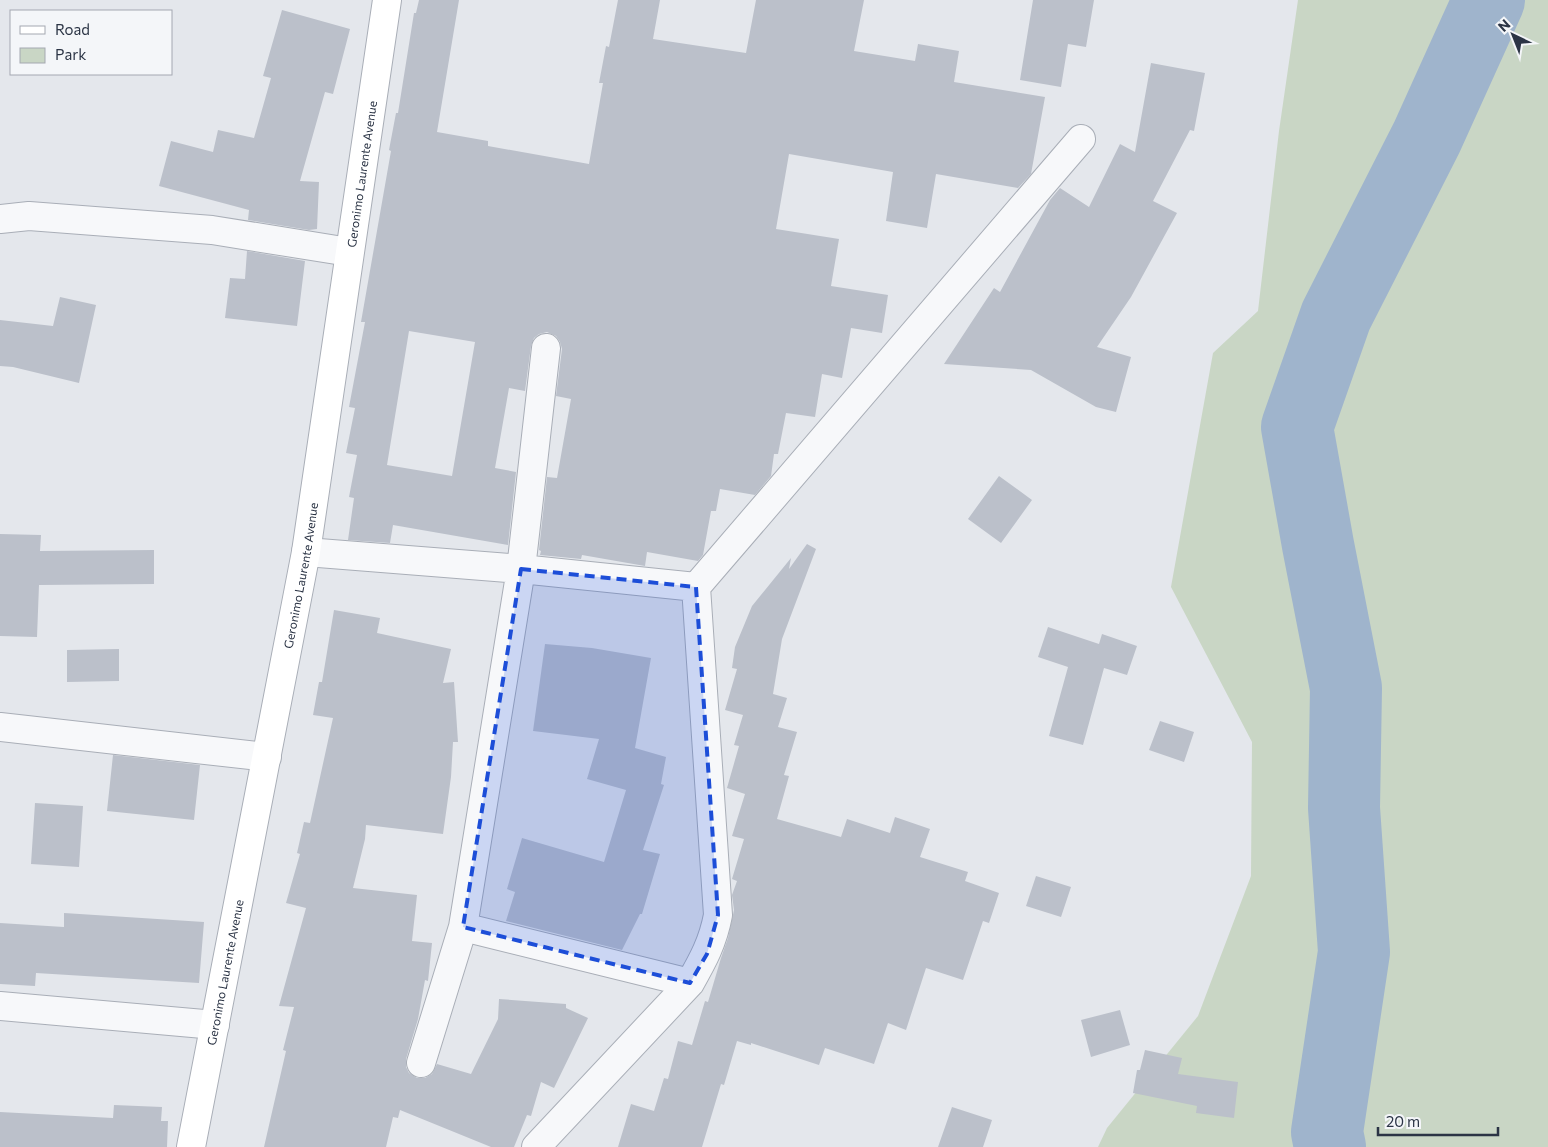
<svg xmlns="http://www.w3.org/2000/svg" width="1548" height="1147" viewBox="0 0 1548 1147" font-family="Commissioner,sans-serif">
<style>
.green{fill:#c9d6c5}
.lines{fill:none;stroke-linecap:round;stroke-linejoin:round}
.river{stroke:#9fb4cc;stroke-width:72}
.building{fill:#bbc0ca;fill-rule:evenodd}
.street-casing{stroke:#a9aeb7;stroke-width:30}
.secondary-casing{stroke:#a9aeb7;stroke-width:30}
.street{stroke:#f7f8fa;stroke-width:28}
.secondary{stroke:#fff;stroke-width:28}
.marked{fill:#1d4ed8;fill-opacity:0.2;stroke:#1d4ed8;stroke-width:4;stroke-dasharray:10 6;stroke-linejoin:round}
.labels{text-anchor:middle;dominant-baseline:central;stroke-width:4;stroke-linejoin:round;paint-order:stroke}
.street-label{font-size:12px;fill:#2b3445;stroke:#f4f6f9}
</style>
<rect width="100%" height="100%" fill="#e4e7ec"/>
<!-- green -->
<path class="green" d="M 1298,0 L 1548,0 L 1548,1147 L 1098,1147 L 1107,1128 L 1198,1016 L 1251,876 L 1252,742 L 1171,587 L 1213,353 L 1258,311 L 1279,131 Z"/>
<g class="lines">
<!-- river -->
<path class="river" d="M 1330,1147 L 1327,1132 L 1354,952 L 1344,808 L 1346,688 L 1318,545 L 1297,427 L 1336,316 L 1427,137 L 1489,0"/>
</g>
<!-- building -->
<path class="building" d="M 419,0 L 459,0 L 437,132 L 488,141 L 488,146 L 589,164 L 603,83 L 599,83 L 606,46 L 609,47 L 618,0 L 660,0 L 653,39 L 746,53 L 756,0 L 864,0 L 854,51 L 915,61 L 918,44 L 959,51 L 954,82 L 1045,97 L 1031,174 L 1018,188 L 936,174 L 927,228 L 886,221 L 893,172 L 789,154 L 776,229 L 839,239 L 831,286 L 888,295 L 882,333 L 851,328 L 842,378 L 822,374 L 815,417 L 786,413 L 778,454 L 774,454 L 771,476 L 755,495 L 720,489 L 716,511 L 711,511 L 703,555 L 698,561 L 647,552 L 645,566 L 582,555 L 581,559 L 540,555 L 541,551 L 539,550 L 547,477 L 557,478 L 571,399 L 556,396 L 562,349 L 560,342 L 556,336 L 547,332 L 539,334 L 534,338 L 531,346 L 525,391 L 509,388 L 495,468 L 516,472 L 508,545 L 393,525 L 390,543 L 348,540 L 354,498 L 349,497 L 357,455 L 346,453 L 355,408 L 349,407 L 365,322 L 361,322 L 391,151 L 389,150 L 396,113 L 398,113 L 414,13 L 416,13 ZM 409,331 L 475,342 L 452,476 L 387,465 Z
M 1033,0 L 1094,0 L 1086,47 L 1068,44 L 1061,87 L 1020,80 Z
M 282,10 L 350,29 L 333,94 L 325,92 L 300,181 L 319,182 L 317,229 L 309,230 L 248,220 L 249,210 L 159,186 L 171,141 L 213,152 L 218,130 L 254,138 L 271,78 L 263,76 Z
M 1151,63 L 1205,73 L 1194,131 L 1190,130 L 1153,201 L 1177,213 L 1131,297 L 1097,347 L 1131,357 L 1116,412 L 1096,407 L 1031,370 L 944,364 L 994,288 L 1000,292 L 1050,200 L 1060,188 L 1089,207 L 1120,144 L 1135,152 Z
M 247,251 L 305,261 L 297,326 L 225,318 L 230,278 L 245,279 Z
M 60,297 L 96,305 L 79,383 L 13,367 L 0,366 L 0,320 L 53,326 Z
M 999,476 L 1032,500 L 1001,543 L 968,519 Z
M 0,534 L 41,535 L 40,551 L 154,550 L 154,584 L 39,585 L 37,637 L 0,636 Z
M 807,544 L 816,549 L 782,639 L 773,694 L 787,698 L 778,727 L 797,732 L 784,775 L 789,776 L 777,819 L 841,837 L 847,819 L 890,833 L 895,817 L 930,829 L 920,857 L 968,872 L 965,881 L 999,893 L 989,923 L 983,921 L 963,980 L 926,968 L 906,1030 L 888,1023 L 874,1064 L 825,1048 L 819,1065 L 751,1043 L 751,1045 L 737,1041 L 724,1085 L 721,1084 L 702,1147 L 618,1147 L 631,1104 L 654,1111 L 664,1078 L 668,1079 L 678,1041 L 692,1045 L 705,1001 L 708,1002 L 721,958 L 728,938 L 734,910 L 732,895 L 737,881 L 732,879 L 744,839 L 732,836 L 745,794 L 727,788 L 739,746 L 734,745 L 743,715 L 725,710 L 737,669 L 732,668 L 735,647 L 752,606 L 791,558 L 789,569 Z
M 334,610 L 380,618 L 377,633 L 451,649 L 443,683 L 454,682 L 458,742 L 453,742 L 451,777 L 443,834 L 366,825 L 365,839 L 353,888 L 417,895 L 412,941 L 432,943 L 428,981 L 425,980 L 418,1019 L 406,1059 L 406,1067 L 409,1073 L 417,1078 L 425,1078 L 432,1074 L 437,1064 L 471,1074 L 498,1019 L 499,999 L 566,1004 L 566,1008 L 588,1018 L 554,1088 L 541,1082 L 531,1116 L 527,1115 L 514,1147 L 491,1147 L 400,1110 L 398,1118 L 393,1117 L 386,1147 L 264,1147 L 286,1051 L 283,1050 L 294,1007 L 279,1006 L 306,908 L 286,903 L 300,854 L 297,853 L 304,822 L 310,823 L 333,718 L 313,715 L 319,682 L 322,682 Z
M 1048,627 L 1099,644 L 1102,634 L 1137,646 L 1127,675 L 1104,668 L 1083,745 L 1049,736 L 1068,667 L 1038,657 Z
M 545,644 L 592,648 L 651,658 L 635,748 L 666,757 L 661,784 L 664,785 L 643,850 L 660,854 L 642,914 L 640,914 L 622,950 L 506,921 L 515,892 L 507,889 L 522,838 L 604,862 L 626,790 L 587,779 L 599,739 L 533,731 Z
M 119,649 L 119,681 L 67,682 L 67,650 Z
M 1160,721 L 1194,732 L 1184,762 L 1149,750 Z
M 113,755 L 200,765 L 194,820 L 107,811 Z
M 35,803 L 83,806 L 79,867 L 31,864 Z
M 1036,876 L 1071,887 L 1061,917 L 1026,906 Z
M 64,913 L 204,922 L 199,983 L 36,973 L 35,986 L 0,984 L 0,923 L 64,927 Z
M 1120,1010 L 1130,1045 L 1091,1057 L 1081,1020 Z
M 1145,1050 L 1182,1058 L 1178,1074 L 1238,1082 L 1234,1118 L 1196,1113 L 1197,1106 L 1133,1093 L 1137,1070 L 1140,1070 Z
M 114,1105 L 162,1107 L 161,1121 L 168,1121 L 167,1147 L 0,1147 L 0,1112 L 113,1118 Z
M 952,1107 L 992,1120 L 983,1147 L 938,1147 Z"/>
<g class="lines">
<!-- street casing -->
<g class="street-casing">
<path id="street" d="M 0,219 L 29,216 L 212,230 L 349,252
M 306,552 L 521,569 L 696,587
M 0,727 L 267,757
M 463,927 L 690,983
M 0,1006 L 215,1025
M 421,1063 L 463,927 L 521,569 L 546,348
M 536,1147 L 690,983 C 703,960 713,942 718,915 L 696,587 L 1081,139"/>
</g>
<!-- secondary casing -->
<g class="secondary-casing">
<g id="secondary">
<path id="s1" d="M 191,1147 L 306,552 L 387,0"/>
</g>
</g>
<!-- street -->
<use href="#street" class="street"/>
<!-- secondary -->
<use href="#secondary" class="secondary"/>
</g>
<!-- marked area -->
<path class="marked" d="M 521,569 L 696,587 L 718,915 L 707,954 L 690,983 L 463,927 Z"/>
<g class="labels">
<!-- street labels -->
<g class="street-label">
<text stroke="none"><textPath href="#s1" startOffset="988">Geronimo Laurente Avenue</textPath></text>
<text stroke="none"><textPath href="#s1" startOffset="582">Geronimo Laurente Avenue</textPath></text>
<text stroke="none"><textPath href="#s1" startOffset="178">Geronimo Laurente Avenue</textPath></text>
</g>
</g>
<!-- legend -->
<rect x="10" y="10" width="162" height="65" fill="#f4f6f9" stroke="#a4a8b1"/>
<rect x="20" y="26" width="25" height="8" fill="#ffffff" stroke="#a4a8b1"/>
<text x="55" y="35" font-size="15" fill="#2b3445">Road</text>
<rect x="20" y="48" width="25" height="15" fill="#c9d6c5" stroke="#a4a8b1"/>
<text x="55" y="60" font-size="15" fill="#2b3445">Park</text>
<!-- north arrow -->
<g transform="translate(1513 35) rotate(317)" stroke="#f4f6f9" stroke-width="4" paint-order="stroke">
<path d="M0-4L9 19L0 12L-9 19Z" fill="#2b3445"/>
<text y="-8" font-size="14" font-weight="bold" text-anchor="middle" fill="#2b3445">N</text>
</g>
<!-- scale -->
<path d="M1378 1127v8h120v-8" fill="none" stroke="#2b3445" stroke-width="2.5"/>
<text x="1386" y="1127" font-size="15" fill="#2b3445" stroke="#f4f6f9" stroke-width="4" paint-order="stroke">20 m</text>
</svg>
